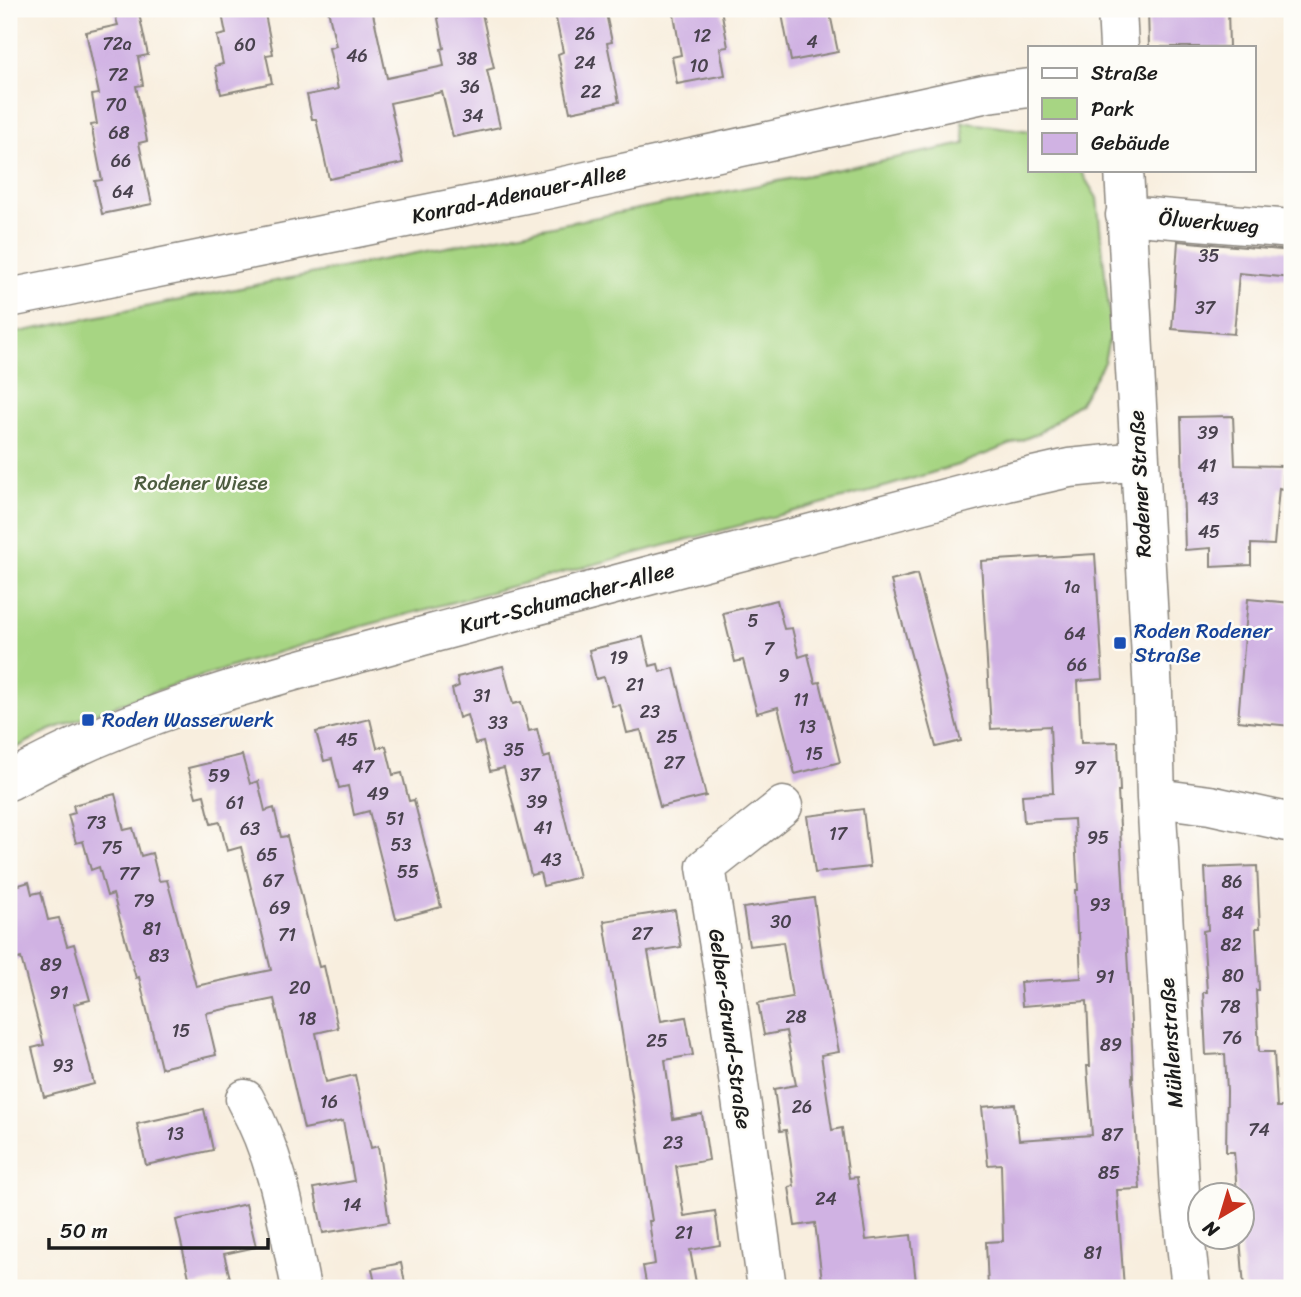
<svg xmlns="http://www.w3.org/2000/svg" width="1301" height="1297" viewBox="0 0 1301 1297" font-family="Sriracha,sans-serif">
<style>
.green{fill:#a7d583;stroke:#627850;stroke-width:2}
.building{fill:#d0b2e3}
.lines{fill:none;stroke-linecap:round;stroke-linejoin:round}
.minor-casing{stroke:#8a857d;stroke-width:41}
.minor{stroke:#fff;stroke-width:38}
.transit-dot{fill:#1a4fb4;stroke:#fdfcf7;stroke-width:2.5}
.labels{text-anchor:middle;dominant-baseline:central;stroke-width:5;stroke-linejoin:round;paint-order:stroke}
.number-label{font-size:18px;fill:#49424e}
.street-label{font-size:21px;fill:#1c1c1c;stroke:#fdfcf7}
.park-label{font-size:21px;fill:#4d5d40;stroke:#fdfcf7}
.transit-label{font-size:21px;fill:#164399;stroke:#fdfcf7;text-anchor:start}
</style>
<rect width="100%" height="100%" fill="#fdfcf7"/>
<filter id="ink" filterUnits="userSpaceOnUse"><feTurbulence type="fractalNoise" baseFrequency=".0143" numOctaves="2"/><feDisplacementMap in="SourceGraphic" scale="14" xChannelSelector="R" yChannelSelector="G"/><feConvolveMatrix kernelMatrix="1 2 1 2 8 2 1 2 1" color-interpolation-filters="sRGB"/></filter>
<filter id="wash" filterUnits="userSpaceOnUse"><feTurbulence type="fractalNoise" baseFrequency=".00686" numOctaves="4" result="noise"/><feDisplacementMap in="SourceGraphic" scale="28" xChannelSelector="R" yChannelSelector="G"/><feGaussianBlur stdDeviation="1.57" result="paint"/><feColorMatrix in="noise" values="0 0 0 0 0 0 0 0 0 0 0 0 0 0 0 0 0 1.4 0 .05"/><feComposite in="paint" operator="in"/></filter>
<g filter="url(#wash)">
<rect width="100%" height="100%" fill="#f8eede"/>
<!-- green -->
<path class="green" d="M 962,122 L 1030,131 L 1030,170 L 1080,170 L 1097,198 L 1111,330 L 1104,362 L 1080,403 L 1037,434 L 958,465 L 888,486 L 356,628 L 161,689 L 48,731 L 9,752 L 9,334 L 965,144 Z"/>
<g id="blocks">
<!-- building -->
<path class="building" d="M 113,9 L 138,9 L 148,55 L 138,57 L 143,85 L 136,86 L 147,141 L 139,143 L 152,204 L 102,214 L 95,181 L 102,180 L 91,125 L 97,124 L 92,95 L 99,94 L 86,32 L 118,25 Z
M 221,9 L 264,9 L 273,54 L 266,55 L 272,83 L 221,94 L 215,66 L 223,64 L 217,36 L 226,34 Z
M 328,9 L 372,9 L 387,78 L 444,66 L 441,49 L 444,48 L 436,9 L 481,9 L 494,68 L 487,70 L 500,127 L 453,137 L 442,92 L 390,103 L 403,163 L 329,179 L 316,119 L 312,119 L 307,95 L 338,89 L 329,48 L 336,46 Z
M 554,9 L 605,9 L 612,42 L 607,43 L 619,102 L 570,112 L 558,54 L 563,52 Z
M 673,9 L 721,9 L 728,47 L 720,48 L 725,75 L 677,84 L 672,57 L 681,55 Z
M 781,9 L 829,9 L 838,52 L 791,61 Z
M 1148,9 L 1228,9 L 1229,47 L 1149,47 Z
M 1178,241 L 1292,251 L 1292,278 L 1239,273 L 1234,334 L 1172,329 Z
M 1233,416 L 1235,465 L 1284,466 L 1283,489 L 1279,488 L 1274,545 L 1251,544 L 1251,565 L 1211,567 L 1211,548 L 1185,550 L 1181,417 Z
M 1095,554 L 1103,679 L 1078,681 L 1081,743 L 1118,742 L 1120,791 L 1118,791 L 1131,1023 L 1133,1078 L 1132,1078 L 1140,1189 L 1117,1190 L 1124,1288 L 988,1288 L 986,1242 L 1003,1241 L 1001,1164 L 988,1165 L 982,1107 L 1015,1104 L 1019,1140 L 1092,1135 L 1087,1066 L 1090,1066 L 1087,1001 L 1022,1006 L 1020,982 L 1081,978 L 1079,933 L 1077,933 L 1075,890 L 1078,890 L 1074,819 L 1024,822 L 1022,795 L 1053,793 L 1050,726 L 991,729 L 981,561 Z
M 917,574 L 961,741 L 936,747 L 891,581 Z
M 1248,599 L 1292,603 L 1292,726 L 1238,721 Z
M 777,600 L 784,629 L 792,628 L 799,657 L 808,654 L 815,683 L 820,682 L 840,762 L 795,774 L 778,707 L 757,713 L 743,660 L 735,662 L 723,613 Z
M 643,637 L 650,666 L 658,664 L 660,672 L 674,668 L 706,796 L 660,807 L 641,730 L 627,733 L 620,705 L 612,706 L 604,677 L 596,679 L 589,650 Z
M 503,666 L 513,704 L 521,702 L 529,731 L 537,729 L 544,758 L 550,756 L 579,877 L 543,886 L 540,873 L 531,875 L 504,768 L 490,771 L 483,742 L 475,744 L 467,715 L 459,718 L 452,689 L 459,686 L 457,677 Z
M 370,719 L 377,748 L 386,746 L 393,775 L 402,773 L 409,801 L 414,800 L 441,907 L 396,919 L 369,811 L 354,815 L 348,786 L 339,788 L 332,759 L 324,761 L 316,732 Z
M 242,755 L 250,784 L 258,781 L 265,811 L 274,808 L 281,837 L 287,836 L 319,967 L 324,966 L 338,1028 L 316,1033 L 326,1082 L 355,1075 L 371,1148 L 378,1146 L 389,1222 L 323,1233 L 314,1188 L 354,1181 L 343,1121 L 304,1129 L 274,999 L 206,1013 L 216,1055 L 161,1068 L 139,977 L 136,978 L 113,894 L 107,896 L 99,867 L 91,870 L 83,841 L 76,843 L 68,815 L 75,813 L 73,805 L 115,794 L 124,830 L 133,828 L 141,856 L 152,853 L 159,881 L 167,880 L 196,986 L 271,970 L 241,847 L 227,851 L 220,822 L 211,824 L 204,795 L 196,797 L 188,768 Z
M 863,809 L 870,867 L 815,873 L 807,816 Z
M 1257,866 L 1260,928 L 1256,928 L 1259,990 L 1256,990 L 1259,1052 L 1274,1052 L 1277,1107 L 1292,1107 L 1292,1160 L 1288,1160 L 1292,1221 L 1292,1251 L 1287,1251 L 1291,1288 L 1244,1288 L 1240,1237 L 1242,1195 L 1237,1195 L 1234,1152 L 1226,1152 L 1227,1091 L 1225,1054 L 1206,1055 L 1203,992 L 1207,992 L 1203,931 L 1208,930 L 1205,868 Z
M 29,882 L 32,894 L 41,892 L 48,920 L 59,918 L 67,946 L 74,944 L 90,1000 L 74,1004 L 94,1084 L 44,1097 L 32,1048 L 44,1045 L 21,958 L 14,960 L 9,940 L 9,888 Z
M 814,898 L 823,966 L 839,1052 L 821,1055 L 832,1130 L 842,1128 L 849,1178 L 857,1177 L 866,1240 L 911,1235 L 916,1283 L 878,1288 L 823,1288 L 815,1223 L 795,1226 L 789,1187 L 794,1186 L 786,1130 L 780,1131 L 774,1089 L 796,1085 L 786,1031 L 764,1035 L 758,1003 L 792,997 L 783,942 L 749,946 L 743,908 Z
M 675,910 L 681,947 L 648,952 L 661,1021 L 686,1017 L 693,1055 L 665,1060 L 673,1119 L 702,1114 L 709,1160 L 676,1166 L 684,1216 L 715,1211 L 720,1245 L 690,1250 L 697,1288 L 647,1288 L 643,1266 L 655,1264 L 649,1221 L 652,1221 L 604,921 Z
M 204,1109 L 213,1150 L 146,1165 L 137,1124 Z
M 246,1204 L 256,1247 L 224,1254 L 230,1278 L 191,1286 L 176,1220 Z
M 401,1263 L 406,1288 L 376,1288 L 372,1269 Z"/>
</g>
</g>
<g filter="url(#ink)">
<use href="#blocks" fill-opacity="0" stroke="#8a857d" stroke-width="2"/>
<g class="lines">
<!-- minor casing -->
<g class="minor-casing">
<path id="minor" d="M 1117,9 L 1119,47
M 1124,170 L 1153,694 L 1156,798 L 1180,1191 L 1191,1288
M 1125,215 L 1292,229
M 9,298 L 550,189 L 988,93 L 1030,88
M 9,781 C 137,709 282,674 423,636 C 617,583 813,533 1007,482 L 1069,468 L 1139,461
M 1156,798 L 1210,805 L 1292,823
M 245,1099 C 279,1161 287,1220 301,1288
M 767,1288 L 725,983 L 706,867 L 783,806"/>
</g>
<!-- minor -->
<use href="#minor" class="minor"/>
</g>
</g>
<!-- markers -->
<g class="transit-dot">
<rect x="1113" y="636" width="14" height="14" rx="3.5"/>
<rect x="81" y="713" width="14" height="14" rx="3.5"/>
</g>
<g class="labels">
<!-- number labels -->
<g class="number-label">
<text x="585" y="34">26</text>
<text x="702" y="36">12</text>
<text x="812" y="42">4</text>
<text x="117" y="44">72a</text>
<text x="245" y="45">60</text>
<text x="357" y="56">46</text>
<text x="467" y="59">38</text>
<text x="585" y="63">24</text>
<text x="699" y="66">10</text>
<text x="118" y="75">72</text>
<text x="470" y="87">36</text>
<text x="591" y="92">22</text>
<text x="116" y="105">70</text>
<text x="473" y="116">34</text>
<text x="119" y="133">68</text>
<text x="121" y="161">66</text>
<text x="123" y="192">64</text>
<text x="1209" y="256">35</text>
<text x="1205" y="308">37</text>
<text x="1208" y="433">39</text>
<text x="1207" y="466">41</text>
<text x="1208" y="499">43</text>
<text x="1209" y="532">45</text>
<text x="1072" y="587">1a</text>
<text x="753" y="621">5</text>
<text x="1075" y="634">64</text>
<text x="769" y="649">7</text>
<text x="619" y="658">19</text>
<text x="1077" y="665">66</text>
<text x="784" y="676">9</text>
<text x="635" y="685">21</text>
<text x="482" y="696">31</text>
<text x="801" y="700">11</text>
<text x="650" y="712">23</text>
<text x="498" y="723">33</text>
<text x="807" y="727">13</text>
<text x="667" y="737">25</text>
<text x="347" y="740">45</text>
<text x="514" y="750">35</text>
<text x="814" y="754">15</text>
<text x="674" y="763">27</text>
<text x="363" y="767">47</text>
<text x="1085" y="768">97</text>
<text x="530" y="775">37</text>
<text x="219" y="776">59</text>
<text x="378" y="794">49</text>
<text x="537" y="802">39</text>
<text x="235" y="803">61</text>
<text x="395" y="819">51</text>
<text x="96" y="823">73</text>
<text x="543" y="828">41</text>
<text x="250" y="829">63</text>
<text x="838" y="834">17</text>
<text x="1098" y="838">95</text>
<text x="401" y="845">53</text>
<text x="112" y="848">75</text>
<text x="267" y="855">65</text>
<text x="551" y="860">43</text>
<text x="408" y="872">55</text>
<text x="129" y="874">77</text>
<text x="273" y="881">67</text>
<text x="1232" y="882">86</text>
<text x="144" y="901">79</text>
<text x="1100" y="905">93</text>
<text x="280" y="908">69</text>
<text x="1233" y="913">84</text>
<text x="781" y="922">30</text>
<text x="152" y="929">81</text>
<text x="642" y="934">27</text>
<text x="287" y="935">71</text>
<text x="1231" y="945">82</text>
<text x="159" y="956">83</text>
<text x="51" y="965">89</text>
<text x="1233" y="976">80</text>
<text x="1105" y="977">91</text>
<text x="300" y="988">20</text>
<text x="59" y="993">91</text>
<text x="1230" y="1007">78</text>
<text x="796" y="1017">28</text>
<text x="307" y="1019">18</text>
<text x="181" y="1031">15</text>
<text x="1232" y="1038">76</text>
<text x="657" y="1041">25</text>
<text x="1111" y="1045">89</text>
<text x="63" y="1066">93</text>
<text x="329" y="1102">16</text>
<text x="802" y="1107">26</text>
<text x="1259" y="1130">74</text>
<text x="175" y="1134">13</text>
<text x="1112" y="1135">87</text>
<text x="673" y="1143">23</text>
<text x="1109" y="1173">85</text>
<text x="826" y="1199">24</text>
<text x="352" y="1205">14</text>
<text x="684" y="1233">21</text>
<text x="1093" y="1253">81</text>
</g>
<!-- street labels -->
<g class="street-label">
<text transform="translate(519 194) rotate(-12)">Konrad-Adenauer-Allee</text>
<text transform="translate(1209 222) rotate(5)">Ölwerkweg</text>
<text transform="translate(1140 484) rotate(-93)">Rodener Straße</text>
<text transform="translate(567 598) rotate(-15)">Kurt-Schumacher-Allee</text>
<text transform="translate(730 1029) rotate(82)">Gelber-Grund-Straße</text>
<text transform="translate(1171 1043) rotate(-94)">Mühlenstraße</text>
</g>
<!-- park labels -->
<g class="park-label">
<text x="201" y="483">Rodener Wiese</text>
</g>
<!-- transit labels -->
<g class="transit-label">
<text x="1134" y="631">Roden Rodener<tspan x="1134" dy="24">Straße</tspan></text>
<text x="102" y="720">Roden Wasserwerk</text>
</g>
</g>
<!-- margin -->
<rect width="1301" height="1297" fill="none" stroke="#fdfcf7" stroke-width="35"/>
<!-- legend -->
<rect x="1028" y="46" width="228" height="126" fill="#fdfcf7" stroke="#a3a29f" stroke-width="2"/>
<rect x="1042" y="68" width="35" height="10" fill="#ffffff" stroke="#a3a29f" stroke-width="2"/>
<text x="1091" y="80" font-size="21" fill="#1c1c1c">Straße</text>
<rect x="1042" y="98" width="35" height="21" fill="#a7d583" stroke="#a3a29f" stroke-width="2"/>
<text x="1091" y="116" font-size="21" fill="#1c1c1c">Park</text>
<rect x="1042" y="133" width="35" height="21" fill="#d0b2e3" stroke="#a3a29f" stroke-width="2"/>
<text x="1091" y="150" font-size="21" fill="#1c1c1c">Gebäude</text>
<!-- north arrow -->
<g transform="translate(1221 1216) rotate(218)"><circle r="33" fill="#fdfcf7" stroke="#a3a29f" stroke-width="2"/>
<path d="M0-5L12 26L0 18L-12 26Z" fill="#c8321e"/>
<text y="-10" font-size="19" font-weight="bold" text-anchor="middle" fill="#1c1c1c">N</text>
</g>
<!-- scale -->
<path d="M49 1238v10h219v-10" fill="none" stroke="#1c1c1c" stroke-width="3.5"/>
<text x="60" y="1238" font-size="21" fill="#1c1c1c" stroke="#fdfcf7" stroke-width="5" paint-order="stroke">50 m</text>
</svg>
